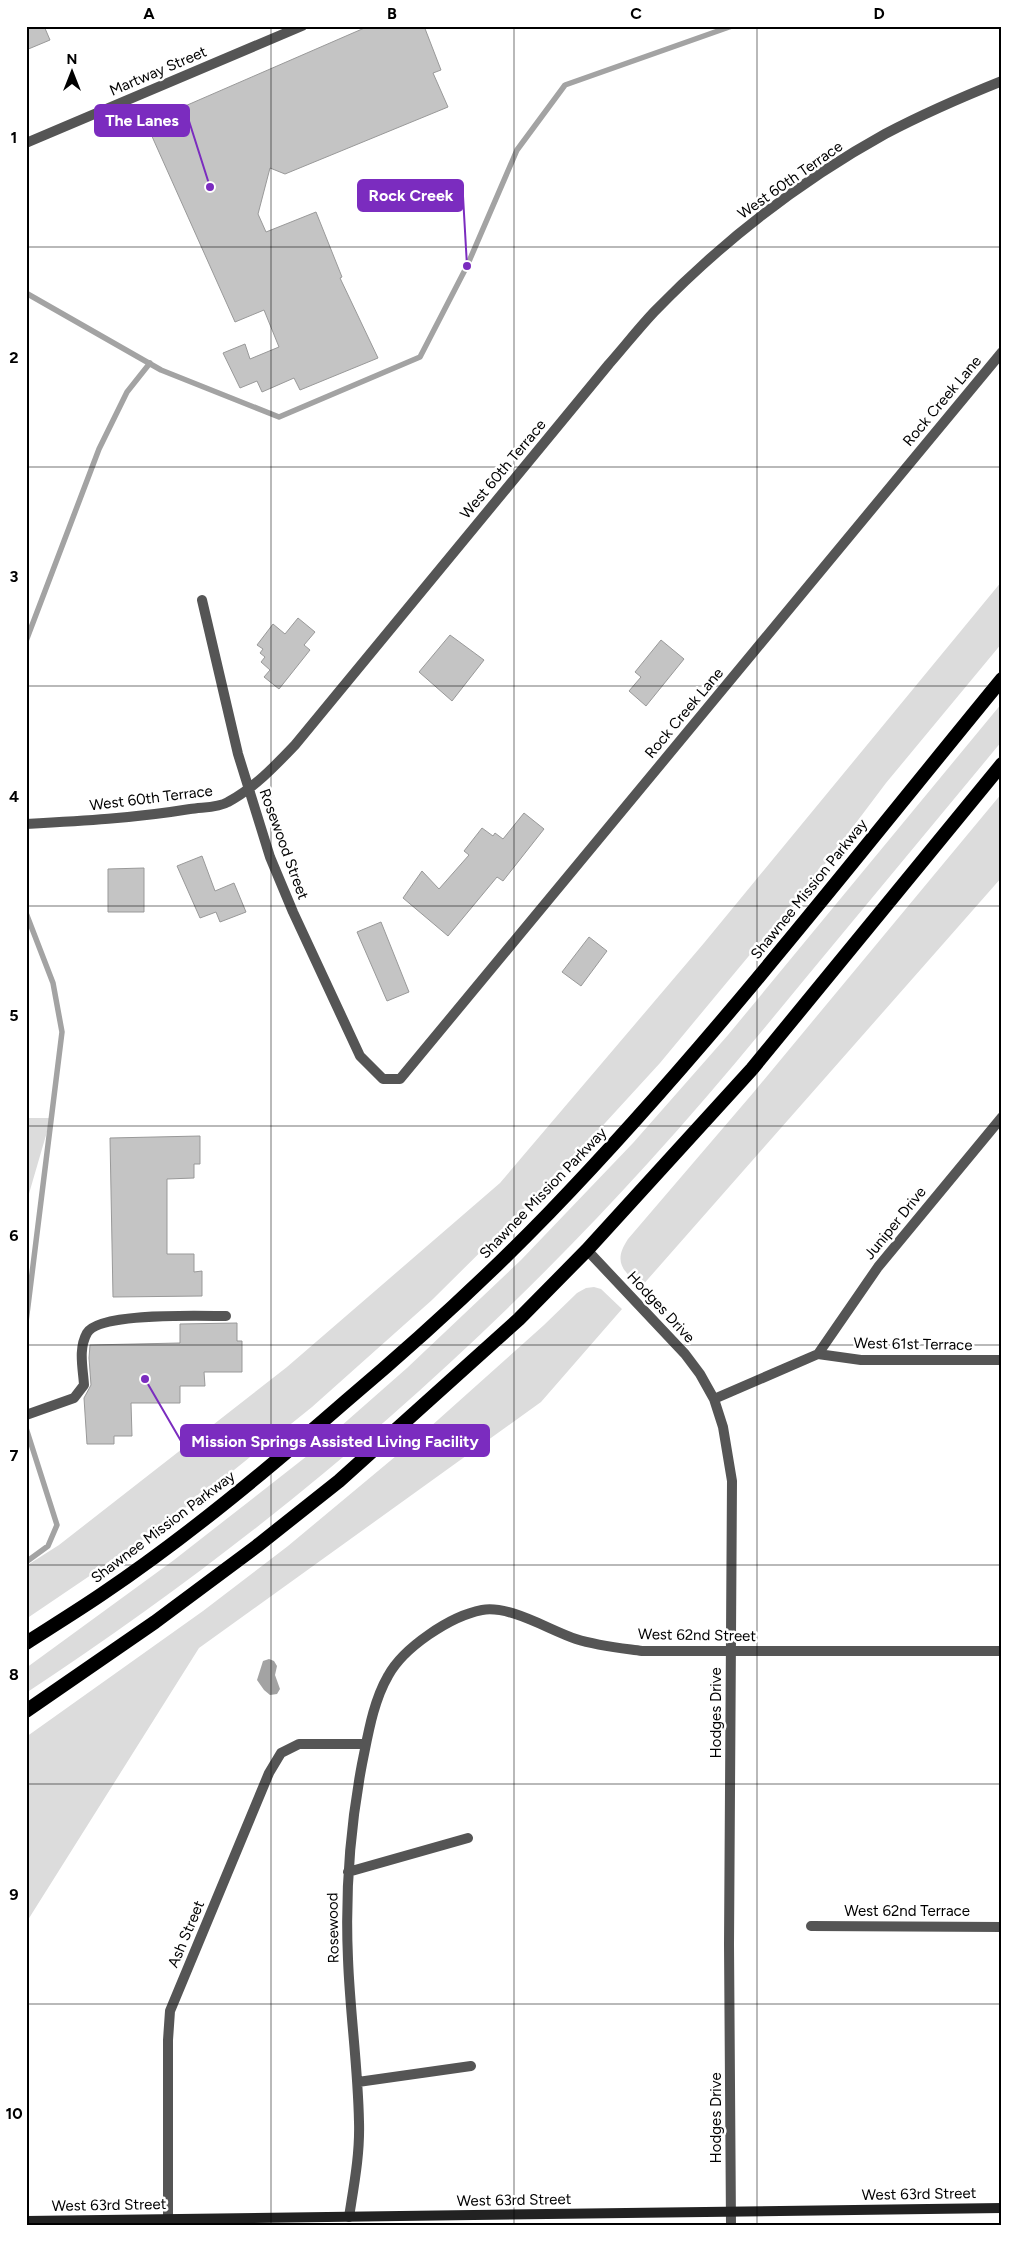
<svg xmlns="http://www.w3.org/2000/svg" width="1028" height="2251" viewBox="0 0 1028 2251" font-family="Figtree,sans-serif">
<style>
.green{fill:#dcdcdc}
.water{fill:#a3a3a3}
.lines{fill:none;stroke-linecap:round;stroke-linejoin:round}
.stream{stroke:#a3a3a3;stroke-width:5.5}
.building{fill:#c4c4c4;stroke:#999}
.minor{stroke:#555;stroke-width:10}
.secondary{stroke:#222;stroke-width:10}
.trunk{stroke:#000;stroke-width:14}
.grid{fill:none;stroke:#000;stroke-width:1;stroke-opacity:0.55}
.labels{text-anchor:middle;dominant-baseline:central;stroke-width:5;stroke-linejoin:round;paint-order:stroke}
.street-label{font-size:15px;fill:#000;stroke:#fff}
.leader{fill:none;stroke:#7b2cbf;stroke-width:2}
.callout-dot{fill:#7b2cbf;stroke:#fff;stroke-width:2}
.callout{fill:#7b2cbf;stroke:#7b2cbf;stroke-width:2}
.callout-label{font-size:16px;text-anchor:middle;font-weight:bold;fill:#fff}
.neatline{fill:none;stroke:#000;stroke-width:2}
.grid-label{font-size:16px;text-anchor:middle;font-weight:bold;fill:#000}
</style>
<rect width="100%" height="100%" fill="#fff"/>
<!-- green -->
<path class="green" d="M 1002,581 L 1002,643 L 886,783 L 822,868 L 728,981 L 660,1063 L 551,1182 L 432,1300 L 312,1407 L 234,1470 L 153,1533 L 26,1619 L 26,1566 L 59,1545 L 287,1367 L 500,1183 L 704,943 Z
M 1002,703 L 1002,741 C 936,821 870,900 804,980 C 753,1042 702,1104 648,1163 C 463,1367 256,1542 26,1693 L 26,1668 L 174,1560 L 307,1456 L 407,1368 L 521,1260 L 633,1143 L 728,1035 Z
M 1002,793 L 1002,877 L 641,1287 C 624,1271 612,1263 628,1239 L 753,1093 Z
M 26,1118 L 51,1118 L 26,1204 Z
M 594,1287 L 601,1289 L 622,1309 L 541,1402 L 199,1648 L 26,1923 L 26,1737 L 203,1611 L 288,1546 L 420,1436 L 544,1325 L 577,1293 L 586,1288 Z"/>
<!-- water -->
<path class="water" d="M 269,1659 L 274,1661 L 277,1666 L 275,1675 L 280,1689 L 277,1694 L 270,1695 L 264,1690 L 257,1680 L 263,1661 Z"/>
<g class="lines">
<!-- stream -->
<path class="stream" d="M 26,293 L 161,370 L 279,417 L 420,357 L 467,266 L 517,150 L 565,85 L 732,26
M 26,641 L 99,449 L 127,392 L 150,363
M 26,913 L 53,983 L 62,1032 L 26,1322
M 26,1428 L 57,1525 L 48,1546 L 26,1562"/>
</g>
<!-- building -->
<path class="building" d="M 26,26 L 44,26 L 50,40 L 26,50 Z
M 369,26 L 424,26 L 441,70 L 433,73 L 448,107 L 285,174 L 270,168 L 258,214 L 266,232 L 316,212 L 342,277 L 340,278 L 378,358 L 300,390 L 294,378 L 262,392 L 257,381 L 240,388 L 223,353 L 245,344 L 250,359 L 279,347 L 264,310 L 235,322 L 146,123 Z
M 298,618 L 315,632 L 304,645 L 310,650 L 279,689 L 264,677 L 270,670 L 261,662 L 265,657 L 260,653 L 263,649 L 257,645 L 273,624 L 285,634 Z
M 450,635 L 484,660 L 452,701 L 419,672 Z
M 661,640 L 684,659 L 646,706 L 629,691 L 641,677 L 635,672 Z
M 524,813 L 544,829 L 503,881 L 497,877 L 448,936 L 403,898 L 422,871 L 439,889 L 469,855 L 464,851 L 482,828 L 493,836 L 495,833 L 503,839 Z
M 202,856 L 215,891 L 234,883 L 246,912 L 220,922 L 216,912 L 200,918 L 177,866 Z
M 144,868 L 144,912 L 108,912 L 108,869 Z
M 381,922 L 409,992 L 387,1001 L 357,932 Z
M 589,937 L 607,951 L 581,986 L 562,972 Z
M 200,1136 L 200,1164 L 194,1164 L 194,1178 L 167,1179 L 167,1254 L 194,1254 L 194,1272 L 202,1271 L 202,1296 L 113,1297 L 110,1138 Z
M 237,1323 L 237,1341 L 242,1341 L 242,1372 L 204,1372 L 205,1386 L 180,1386 L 180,1403 L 131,1403 L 132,1436 L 114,1436 L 114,1444 L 87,1444 L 84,1398 L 91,1385 L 89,1358 L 90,1345 L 180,1343 L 180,1324 Z"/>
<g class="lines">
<!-- minor -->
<path class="minor" d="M 26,143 L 302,26
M 202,600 L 238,754 L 270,857 L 293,912 L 360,1056 L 383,1079 L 400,1079 L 1002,352
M 26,824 C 81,821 136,818 190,809 C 202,807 218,808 228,802 C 253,789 275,766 295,745 L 609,364 C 624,347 638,329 654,312 C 721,243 800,181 885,134 C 923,114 962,97 1002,81
M 587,1250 L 685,1354 L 700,1374 L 714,1399 L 723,1427 L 732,1481 L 729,1944 L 731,2225
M 818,1354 L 878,1267 L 1002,1117
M 714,1399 L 818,1354 L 861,1360 L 1002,1360
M 26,1415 L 74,1398 L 84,1385 C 83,1368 78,1349 87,1333 C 99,1312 201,1316 226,1316
M 348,1872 L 468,1838
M 811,1926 L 1002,1927
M 358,2082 L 471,2066
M 349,2217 C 354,2185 360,2154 359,2122 C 358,2067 350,2013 348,1959 C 345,1893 350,1828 362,1764 C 368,1735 373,1702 388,1676 C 403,1648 450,1616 482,1610 C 510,1605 549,1630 576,1639 C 598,1646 620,1648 642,1651 L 1002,1651
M 168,2225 L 168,2040 L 170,2011 L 269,1773 L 281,1753 L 299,1744 L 366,1744"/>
<!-- secondary -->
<path class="secondary" d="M 26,2221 L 1002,2208"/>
<!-- trunk -->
<path class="trunk" d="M 26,1643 C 51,1627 77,1611 102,1594 C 188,1536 268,1469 346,1401 C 417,1341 485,1279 549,1213 C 711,1045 854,859 1002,679
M 26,1711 L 155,1622 L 257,1546 L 339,1481 L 519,1319 L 587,1250 L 752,1069 L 1002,764"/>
</g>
<!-- grid -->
<path class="grid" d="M 271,26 L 271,2225M 514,26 L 514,2225M 757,26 L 757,2225M 26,247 L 1002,247M 26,467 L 1002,467M 26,686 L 1002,686M 26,906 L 1002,906M 26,1126 L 1002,1126M 26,1345 L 1002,1345M 26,1565 L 1002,1565M 26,1784 L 1002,1784M 26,2004 L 1002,2004"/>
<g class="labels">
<!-- street labels -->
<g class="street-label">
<text transform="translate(158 71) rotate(-23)">Martway Street</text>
<text transform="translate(790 180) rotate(-35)">West 60th Terrace</text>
<text transform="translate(942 401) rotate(-50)">Rock Creek Lane</text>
<text transform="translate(503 469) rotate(-50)">West 60th Terrace</text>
<text transform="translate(684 713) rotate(-50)">Rock Creek Lane</text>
<text transform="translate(151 798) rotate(-7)">West 60th Terrace</text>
<text transform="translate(284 844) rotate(70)">Rosewood Street</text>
<text transform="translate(809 889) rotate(-51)">Shawnee Mission Parkway</text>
<text transform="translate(543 1193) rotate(-46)">Shawnee Mission Parkway</text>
<text transform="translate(895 1223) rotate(-51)">Juniper Drive</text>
<text transform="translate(661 1307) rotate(47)">Hodges Drive</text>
<text transform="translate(913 1344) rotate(1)">West 61st Terrace</text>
<text transform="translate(163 1527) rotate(-37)">Shawnee Mission Parkway</text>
<text transform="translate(697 1635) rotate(1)">West 62nd Street</text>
<text transform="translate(716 1713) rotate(-90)">Hodges Drive</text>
<text x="907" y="1911">West 62nd Terrace</text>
<text transform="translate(333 1928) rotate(-91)">Rosewood</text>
<text transform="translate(186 1934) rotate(-67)">Ash Street</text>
<text transform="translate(716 2118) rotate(-90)">Hodges Drive</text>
<text transform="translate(919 2194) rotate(-1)">West 63rd Street</text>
<text transform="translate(514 2200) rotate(-1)">West 63rd Street</text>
<text transform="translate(109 2205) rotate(-1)">West 63rd Street</text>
</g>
</g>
<!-- callouts -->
<path class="leader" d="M210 187L189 121M467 266L463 196M145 1379L181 1441"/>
<g class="callout-dot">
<circle cx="210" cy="187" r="5"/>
<circle cx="467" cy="266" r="5"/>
<circle cx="145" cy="1379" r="5"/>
</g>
<g class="callout">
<rect x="95" y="105" width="94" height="31" rx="5"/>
<rect x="358" y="180" width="105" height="31" rx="5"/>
<rect x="181" y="1425" width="308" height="31" rx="5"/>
</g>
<g class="callout-label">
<text x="142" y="126">The Lanes</text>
<text x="411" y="201">Rock Creek</text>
<text x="335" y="1447">Mission Springs Assisted Living Facility</text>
</g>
<!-- border -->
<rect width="1028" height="2251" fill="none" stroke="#ffffff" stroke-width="55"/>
<!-- north arrow -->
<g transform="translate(72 72)" stroke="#ffffff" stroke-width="4" paint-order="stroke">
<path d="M0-4L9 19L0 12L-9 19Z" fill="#000000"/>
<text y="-8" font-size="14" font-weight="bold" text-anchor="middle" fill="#000000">N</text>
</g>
<rect x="28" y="28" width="972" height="2196" class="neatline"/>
<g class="grid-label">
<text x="149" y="19">A</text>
<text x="392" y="19">B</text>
<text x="636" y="19">C</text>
<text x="879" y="19">D</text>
<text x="14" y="143">1</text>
<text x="14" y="363">2</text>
<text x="14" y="582">3</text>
<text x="14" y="802">4</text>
<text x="14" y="1021">5</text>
<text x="14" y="1241">6</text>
<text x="14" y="1461">7</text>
<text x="14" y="1680">8</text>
<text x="14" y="1900">9</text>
<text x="14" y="2119">10</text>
</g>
</svg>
